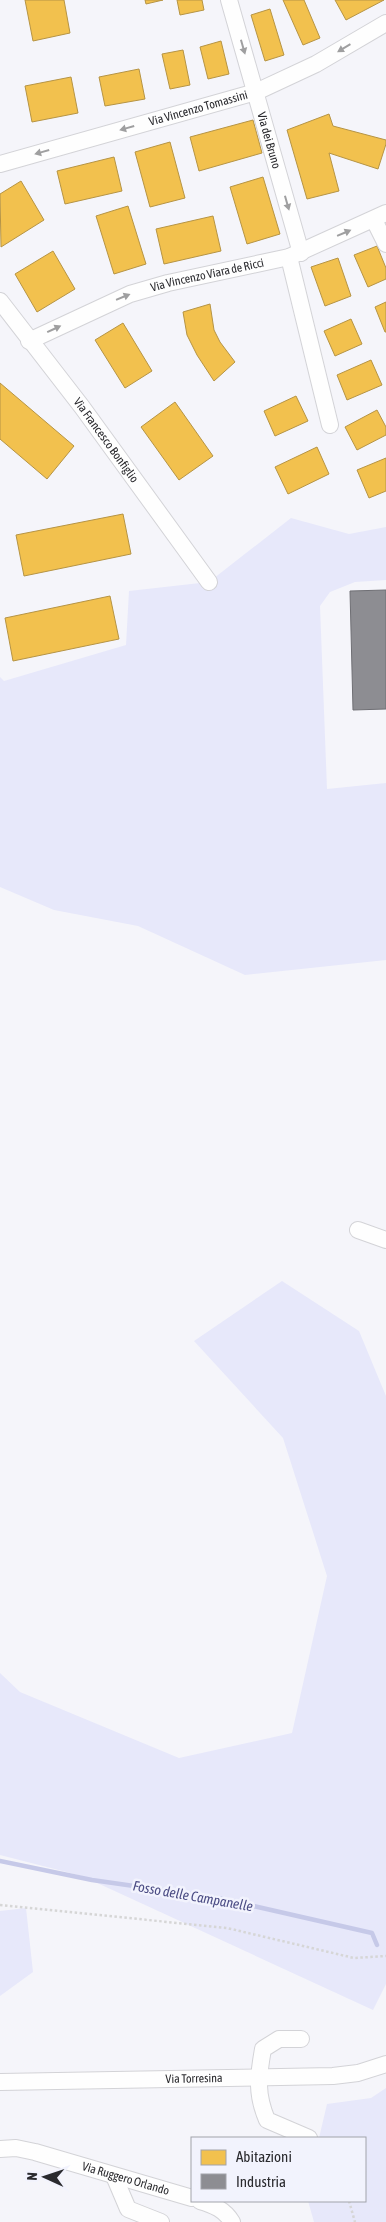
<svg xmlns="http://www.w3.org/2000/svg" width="386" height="2222" viewBox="0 0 386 2222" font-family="'Asap Condensed',sans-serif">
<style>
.green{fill:#e7e8fa}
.homes{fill:#f2c14e;stroke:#b69444}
.industry{fill:#8d8d92;stroke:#6f6f74}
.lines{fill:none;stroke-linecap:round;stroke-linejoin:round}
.stream{stroke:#c6c9e8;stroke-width:4.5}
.minor-casing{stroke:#d3d3d7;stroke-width:18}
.path{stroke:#d6d6d6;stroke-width:2.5;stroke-dasharray:2.5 2.5;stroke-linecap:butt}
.minor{stroke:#fefefe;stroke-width:16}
.oneway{fill:#9f9fa0}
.labels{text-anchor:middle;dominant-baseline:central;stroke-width:5;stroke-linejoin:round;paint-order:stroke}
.street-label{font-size:12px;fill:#2a2a2e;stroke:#f2f3fd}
.water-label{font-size:14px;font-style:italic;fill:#4a4b83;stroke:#f2f3fd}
</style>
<rect width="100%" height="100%" fill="#f5f5fa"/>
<!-- green -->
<path class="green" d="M 291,518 L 349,534 L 386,527 L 386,580 L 355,582 L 330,592 L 320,606 L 327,789 L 386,783 L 386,960 L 245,975 L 138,926 L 54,910 L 0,887 L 0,677 L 4,681 L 126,645 L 129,591 L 209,582 Z
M 282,1281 L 359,1331 L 386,1396 L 386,1984 L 373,2010 L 82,1876 L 0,1855 L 0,1673 L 20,1692 L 179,1758 L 292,1733 L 327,1576 L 283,1438 L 194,1341 Z
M 26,1908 L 33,1972 L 0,1996 L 0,1911 Z
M 386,2088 L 386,2222 L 314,2222 L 308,2201 L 365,2201 L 365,2138 L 319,2138 L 327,2104 L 371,2098 Z"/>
<!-- homes -->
<path class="homes" d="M 25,0 L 64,0 L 70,33 L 33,41 Z
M 145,0 L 163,0 L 146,4 Z
M 177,0 L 202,0 L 204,10 L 180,15 Z
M 283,0 L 304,0 L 320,38 L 303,45 Z
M 335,0 L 384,0 L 346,20 Z
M 270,9 L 284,55 L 265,61 L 251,15 Z
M 221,41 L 229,74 L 208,79 L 200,47 Z
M 183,50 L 190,85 L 170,89 L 162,54 Z
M 139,69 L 145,99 L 105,106 L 99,77 Z
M 71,77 L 78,113 L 32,122 L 25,86 Z
M 329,114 L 333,126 L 386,140 L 386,144 L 378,169 L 329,153 L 339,191 L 307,199 L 287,130 Z
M 253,120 L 262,153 L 199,171 L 190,137 Z
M 170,142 L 185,198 L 150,207 L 135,152 Z
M 114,157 L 122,191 L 65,204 L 57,171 Z
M 263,177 L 280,234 L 247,244 L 230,187 Z
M 21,181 L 44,220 L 1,247 L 0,194 Z
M 128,206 L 146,264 L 114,274 L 96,216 Z
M 213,216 L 221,251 L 164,264 L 156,229 Z
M 377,246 L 386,268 L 386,279 L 368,287 L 354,255 Z
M 53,251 L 75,289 L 37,312 L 15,274 Z
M 338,258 L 351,296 L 325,306 L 311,267 Z
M 386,302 L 386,332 L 385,332 L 375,307 Z
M 210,304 L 214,330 L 220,342 L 235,362 L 214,381 L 197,355 L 187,335 L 183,312 Z
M 351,319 L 362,344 L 335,356 L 324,331 Z
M 123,323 L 152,371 L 125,388 L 95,340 Z
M 371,360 L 382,385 L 347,400 L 337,375 Z
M 0,383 L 74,446 L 47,479 L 0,439 Z
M 296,396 L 308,421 L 275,436 L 264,411 Z
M 175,402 L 213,456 L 179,480 L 141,427 Z
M 377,410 L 386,427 L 386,435 L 357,450 L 345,427 Z
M 317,447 L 329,474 L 288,494 L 275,467 Z
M 386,458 L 386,491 L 369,498 L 357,470 Z
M 123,514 L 131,554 L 24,576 L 16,535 Z
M 110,596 L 119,639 L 13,661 L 5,618 Z"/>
<!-- industry -->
<path class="industry" d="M 386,590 L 386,709 L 353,710 L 350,591 Z"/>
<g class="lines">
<!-- stream -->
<path class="stream" d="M 0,1861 L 92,1880 L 218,1898 L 372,1933 L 377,1945"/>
<!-- minor casing -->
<g class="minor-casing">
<g id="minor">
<path id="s1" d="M 229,0 L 301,253"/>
<path id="s2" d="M 0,164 L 256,92 L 316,64 L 386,23"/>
<path d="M 374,220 L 386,244"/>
<path d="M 289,257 L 330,425"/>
<path id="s3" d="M 0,301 L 82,407 L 209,582"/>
<path id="s4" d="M 29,341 L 130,294 L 168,283 L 289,257 L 386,213"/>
<path d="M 358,1230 L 386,1240"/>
<path d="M 301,2039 L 279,2039 L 263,2049 C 258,2077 256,2094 267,2120 L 309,2138"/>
<path id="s5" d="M 0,2082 L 333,2076 L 358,2073 L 386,2064"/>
<path id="s6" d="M 0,2149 L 16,2148 L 35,2152 L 192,2198"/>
<path d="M 114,2176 L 128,2209 L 161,2222"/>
<path d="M 200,2201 C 214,2205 225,2210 232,2222"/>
</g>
</g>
<!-- path -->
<path class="path" d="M 0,1905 L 227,1928 L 354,1958 L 386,1956
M 349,2201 L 355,2222"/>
<!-- minor -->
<use href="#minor" class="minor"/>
</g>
<!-- one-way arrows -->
<defs><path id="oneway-solid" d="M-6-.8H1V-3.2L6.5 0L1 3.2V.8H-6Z" transform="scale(1.25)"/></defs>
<g class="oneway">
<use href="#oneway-solid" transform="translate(243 47) rotate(74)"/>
<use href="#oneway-solid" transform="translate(344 48) rotate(149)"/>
<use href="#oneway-solid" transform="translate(127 128) rotate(164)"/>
<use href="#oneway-solid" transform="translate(42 152) rotate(164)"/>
<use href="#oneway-solid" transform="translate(287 203) rotate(74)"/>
<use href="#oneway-solid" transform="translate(344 233) rotate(-23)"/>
<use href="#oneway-solid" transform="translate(123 297) rotate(-22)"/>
<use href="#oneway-solid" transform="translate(54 329) rotate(-25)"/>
</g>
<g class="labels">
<!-- street labels -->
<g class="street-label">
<text stroke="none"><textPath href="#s2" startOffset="206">Via Vincenzo Tomassini</textPath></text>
<text stroke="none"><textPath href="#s1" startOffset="146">Via dei Bruno</textPath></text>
<text stroke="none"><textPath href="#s4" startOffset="191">Via Vincenzo Viara de Ricci</textPath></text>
<text stroke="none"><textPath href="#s3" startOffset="175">Via Francesco Bonfiglio</textPath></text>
<text stroke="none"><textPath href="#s5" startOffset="194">Via Torresina</textPath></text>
<text stroke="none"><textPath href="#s6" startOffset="130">Via Ruggero Orlando</textPath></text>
</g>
<!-- water labels -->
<g class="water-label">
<text transform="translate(193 1896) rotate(10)">Fosso delle Campanelle</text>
</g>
</g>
<!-- legend -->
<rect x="191" y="2137" width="175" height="65" fill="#f2f3fd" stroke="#a2a3aa"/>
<rect x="201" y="2150" width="25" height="15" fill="#f2c14e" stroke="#a2a3aa"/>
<text x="236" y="2162" font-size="15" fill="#2a2a2e">Abitazioni</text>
<rect x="201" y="2174" width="25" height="15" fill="#8d8d92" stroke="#a2a3aa"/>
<text x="236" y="2187" font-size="15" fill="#2a2a2e">Industria</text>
<!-- north arrow -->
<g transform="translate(45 2177) rotate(273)" stroke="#f2f3fd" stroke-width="4" paint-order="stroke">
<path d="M0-4L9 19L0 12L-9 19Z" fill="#2a2a2e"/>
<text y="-8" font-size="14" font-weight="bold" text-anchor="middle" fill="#2a2a2e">N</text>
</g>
</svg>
